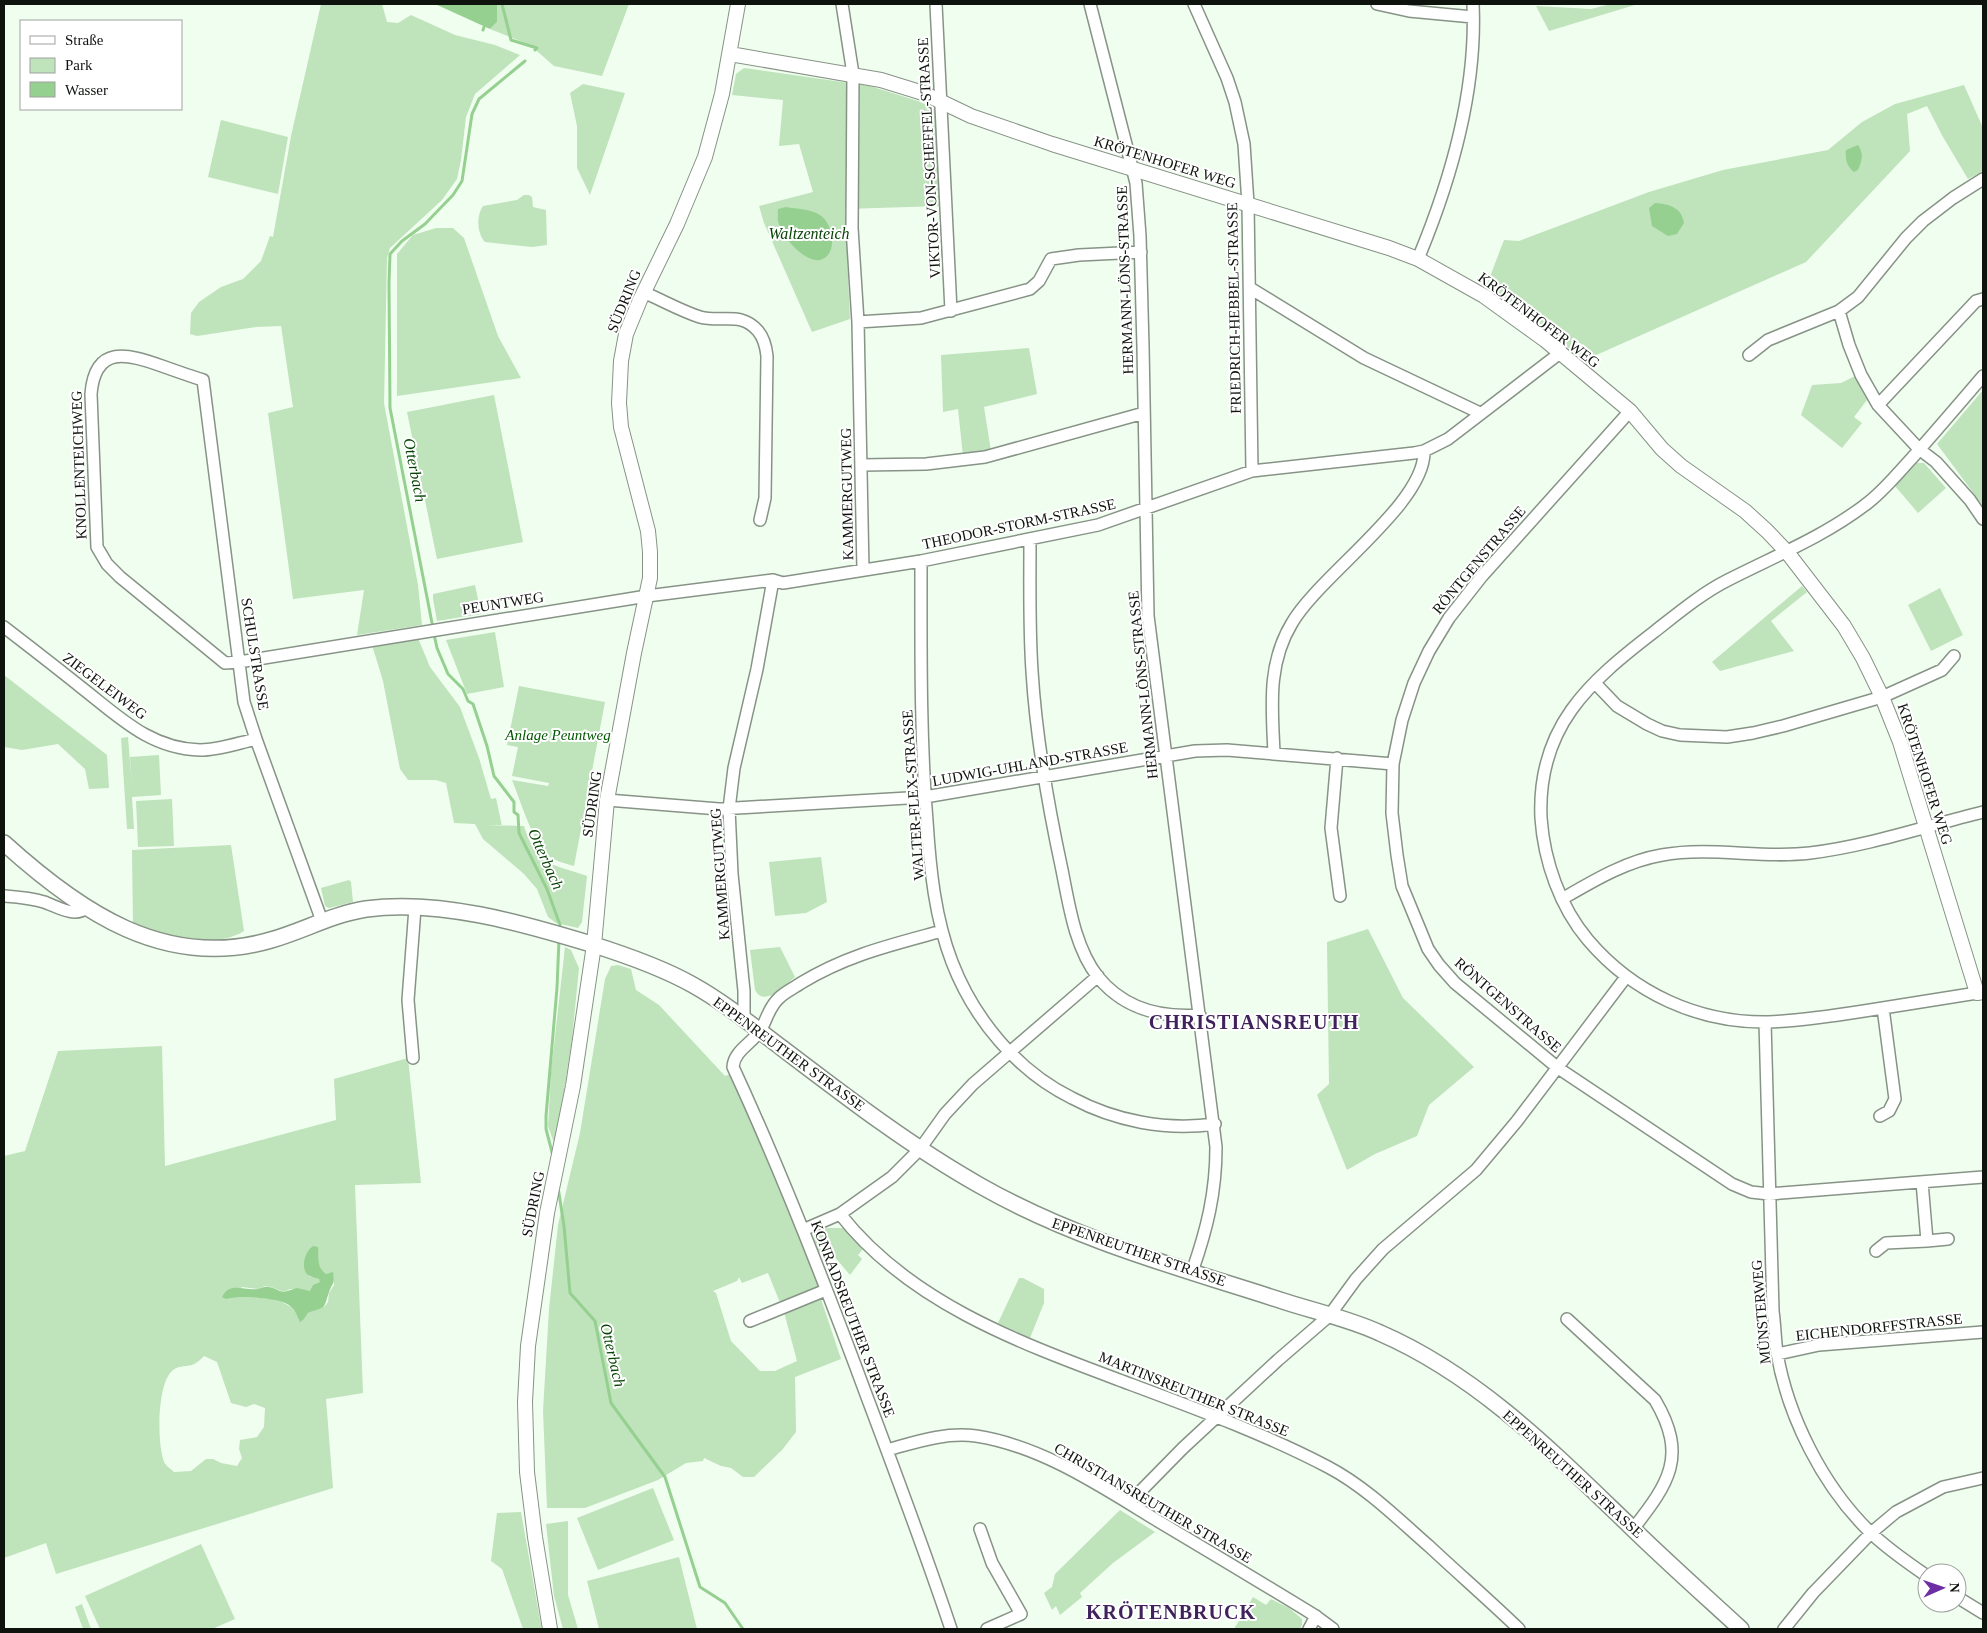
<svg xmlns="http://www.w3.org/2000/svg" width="1987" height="1633" viewBox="0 0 1987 1633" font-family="Georgia,serif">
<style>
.green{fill:#bfe3bb;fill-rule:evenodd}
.water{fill:#96d091}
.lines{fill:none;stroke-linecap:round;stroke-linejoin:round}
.stream{stroke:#96d091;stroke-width:3}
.minor-casing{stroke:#879386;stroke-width:14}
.tertiary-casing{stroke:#879386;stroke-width:16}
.secondary-casing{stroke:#879386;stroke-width:18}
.minor{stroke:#fff;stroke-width:11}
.tertiary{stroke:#fff;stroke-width:14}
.secondary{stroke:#fff;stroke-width:15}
.labels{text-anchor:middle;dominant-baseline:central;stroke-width:4;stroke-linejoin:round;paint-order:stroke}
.street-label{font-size:15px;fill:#0f130e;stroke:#fff}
.park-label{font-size:15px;font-style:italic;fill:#015800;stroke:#fff}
.water-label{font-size:16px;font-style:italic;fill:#074405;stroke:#fff}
.district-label{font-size:20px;font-weight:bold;letter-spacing:1px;fill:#40235c;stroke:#fff}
</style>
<rect width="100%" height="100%" fill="#f0feef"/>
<!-- green -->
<path class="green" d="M 321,4 L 382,4 L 387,22 L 398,23 L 411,15 L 455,35 L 495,45 L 520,55 L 475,94 L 466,117 L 461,160 L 457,179 L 442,200 L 390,248 L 387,258 L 384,403 L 418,585 L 422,625 L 357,635 L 364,590 L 293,599 L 268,413 L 293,407 L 281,326 L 256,327 L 197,336 L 190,334 L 191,313 L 199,302 L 221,287 L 243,279 L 261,261 L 270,236 L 273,237 L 291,136 Z
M 497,4 L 629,4 L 602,76 L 554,66 L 530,45 L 490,29 L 497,22 Z
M 1611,4 L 1638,4 L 1549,31 L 1536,6 L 1591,9 Z
M 744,68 L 870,86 L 918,101 L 935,109 L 941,206 L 845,209 L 850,319 L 812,332 L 764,223 L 759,206 L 813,192 L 799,144 L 779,146 L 783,100 L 732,95 L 736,74 Z
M 583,84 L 625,93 L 590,195 L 577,168 L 577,126 L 570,93 Z
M 1964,85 L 1983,128 L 1983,171 L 1968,179 L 1943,137 L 1927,106 L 1907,114 L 1910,151 L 1806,262 L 1585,360 L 1486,287 L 1504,240 L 1519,241 L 1649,192 L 1723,170 L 1828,150 L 1862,122 L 1895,104 Z
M 221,120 L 288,137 L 278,194 L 208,177 Z
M 524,195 L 529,195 L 532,197 L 533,207 L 546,210 L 547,245 L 532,247 L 485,242 C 477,233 476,216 483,206 L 517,200 Z
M 436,228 L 453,228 L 464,238 L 498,336 L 521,378 L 397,396 L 397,254 L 413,235 Z
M 1029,348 L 1037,394 L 984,407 L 991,451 L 963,456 L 958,409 L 943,412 L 941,355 Z
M 1855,376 L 1867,400 L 1854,417 L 1862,423 L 1842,448 L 1801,415 L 1812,385 L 1841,383 Z
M 1983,390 L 1983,506 L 1937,444 Z
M 494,395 L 523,542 L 437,559 L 407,412 Z
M 1915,463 L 1924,463 L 1946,488 L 1918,513 L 1895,486 Z
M 475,585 L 481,614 L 437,621 L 433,599 L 433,594 Z
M 1802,586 L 1807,592 L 1771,621 L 1794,651 L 1720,671 L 1712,662 Z
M 1940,588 L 1963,635 L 1931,651 L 1908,605 Z
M 495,632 L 504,687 L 467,694 L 446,640 Z
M 418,638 L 430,667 L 460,707 L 479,758 L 491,799 L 496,798 L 502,826 L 487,825 L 524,826 C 537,867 551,863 587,876 L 582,922 L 578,928 L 556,923 L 548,917 L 537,889 L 524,874 L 483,839 L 475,824 L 454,823 L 446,783 L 436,780 L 408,780 L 400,769 L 383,681 L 372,645 Z
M 4,675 L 107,755 L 109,788 L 89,789 L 85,769 L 58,744 L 22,750 L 4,747 Z
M 519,686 L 605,702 L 574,866 C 564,863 554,861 546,854 C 534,844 519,797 512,780 L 548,786 L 549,783 L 512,776 L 518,747 L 507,745 Z
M 128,737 L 132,787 L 130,757 L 159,755 L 161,795 L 132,797 L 134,829 L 127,829 L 121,738 Z
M 172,799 L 174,846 L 138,847 L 136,801 Z
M 231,845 L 244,931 C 212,951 167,934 133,926 L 132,850 Z
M 821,857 L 827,902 L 806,913 L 775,916 L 769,862 Z
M 349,880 L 351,882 L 353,902 L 329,908 L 325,906 L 321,888 Z
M 1368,929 L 1403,998 L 1474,1067 L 1429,1105 L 1417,1136 L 1375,1154 L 1347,1170 L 1317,1095 L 1329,1084 L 1327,942 Z
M 565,947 L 571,950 L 579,968 L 572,1039 L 561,1110 L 554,1143 L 548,1126 L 551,1072 Z
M 780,947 L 795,977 C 786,985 764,1008 755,990 L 750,950 Z
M 618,965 L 631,969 L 636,990 L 659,1005 L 725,1076 L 733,1073 L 821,1287 L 781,1305 L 768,1273 L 742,1283 L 739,1277 L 737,1281 L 713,1291 L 716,1293 L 731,1341 L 760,1371 L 775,1371 L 797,1361 L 784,1312 L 820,1296 L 841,1359 L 795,1377 L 796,1432 L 782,1450 L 754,1477 L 743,1477 L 731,1468 L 721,1466 L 704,1458 L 703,1461 L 686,1463 L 658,1480 L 585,1508 L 547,1508 L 543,1411 L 549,1309 L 558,1225 L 580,1133 L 605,979 L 611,966 Z
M 162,1046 L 165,1166 L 336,1120 L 334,1079 L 408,1058 L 421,1183 L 355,1185 L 363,1393 L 326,1399 L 333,1488 L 56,1574 L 46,1543 L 4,1558 L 4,1156 L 25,1151 L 58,1051 ZM 318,1252 C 316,1260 319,1269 326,1274 L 333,1273 L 334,1285 L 329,1293 L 328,1302 L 325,1306 L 308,1313 L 299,1320 C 292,1294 254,1298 232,1297 L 242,1287 L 258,1289 L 265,1286 L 271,1287 L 284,1292 L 290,1289 L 310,1291 L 316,1284 L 321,1282 L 319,1279 L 309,1276 ZM 204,1356 L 217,1362 L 231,1403 L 246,1407 L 254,1404 L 265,1408 L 264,1427 L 257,1437 L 240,1440 L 239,1449 L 242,1458 L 237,1466 L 221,1463 L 213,1459 L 206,1459 L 191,1471 L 174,1472 C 171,1469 166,1466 164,1462 C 157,1443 157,1387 171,1372 C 177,1365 184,1367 192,1365 C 197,1363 201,1359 204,1356 Z
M 824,1228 L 843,1228 L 863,1249 L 858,1255 L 862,1259 L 850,1275 L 828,1249 L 819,1253 L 814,1239 L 814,1234 Z
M 1019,1278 L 1023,1278 L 1044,1289 L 1044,1303 L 1030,1338 L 998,1323 Z
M 653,1488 L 674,1540 L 598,1570 L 577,1518 Z
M 1120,1510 L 1155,1532 L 1113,1563 L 1080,1593 L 1082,1597 L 1060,1615 L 1056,1606 L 1052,1610 L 1044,1593 L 1052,1587 L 1055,1574 Z
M 521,1512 L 540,1620 L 542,1629 L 523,1629 L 502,1569 L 491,1561 L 497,1513 Z
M 568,1521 L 568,1595 L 578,1629 L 563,1629 L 554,1596 L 546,1524 Z
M 201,1544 L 235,1619 L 212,1629 L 100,1629 L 85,1596 Z
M 679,1557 L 697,1629 L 599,1629 L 587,1581 Z
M 1253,1597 L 1266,1605 L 1271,1599 L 1289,1608 L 1302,1619 L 1302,1625 L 1300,1629 L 1234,1629 Z
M 82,1604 L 91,1629 L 83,1629 L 75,1607 Z"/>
<!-- water -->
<path class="water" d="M 435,4 L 497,4 L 497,22 L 490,29 Z
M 1858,145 C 1864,154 1862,161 1858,170 L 1854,172 C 1847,166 1845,160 1846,150 Z
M 1655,203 C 1670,204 1682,208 1684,223 L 1677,234 L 1668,236 L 1652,226 L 1649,208 Z
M 786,207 C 796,209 811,209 820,215 C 833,223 839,255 820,260 C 805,263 782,237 779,224 C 777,220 778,214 778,209 Z
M 313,1246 L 318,1247 C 319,1258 316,1266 326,1274 L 333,1272 C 335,1285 333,1281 329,1292 C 323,1310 327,1306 308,1313 L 303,1320 L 300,1322 C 297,1316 296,1311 290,1306 C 282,1298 238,1295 226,1299 L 222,1297 C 230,1281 243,1291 258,1289 C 262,1288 264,1286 269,1287 C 275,1288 278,1291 284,1292 L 297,1288 L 310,1291 L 313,1285 L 320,1282 L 319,1279 C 316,1278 311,1277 308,1275 C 300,1268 305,1251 313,1246 Z"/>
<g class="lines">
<!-- stream -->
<path class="stream" d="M 502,4 L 511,40 L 537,48 L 535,50
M 483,30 L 484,27
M 433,628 L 390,408 L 389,283 L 390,254 L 402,241 L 425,224 L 453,195 L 462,181 L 472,114 L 479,99 L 525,61
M 434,634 L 437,648 L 448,674 L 463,689 L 468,701 L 473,704 L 487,746 L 494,776 L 514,802 L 514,812 L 518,815 L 519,833 L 547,889 L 560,925 L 560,930
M 553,1156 L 546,1129 L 546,1116 L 557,988 L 559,939
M 558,1187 L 564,1226 L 570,1293 L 595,1321 L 611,1403 L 665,1477 L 700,1587 L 725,1603 L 743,1629"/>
<!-- minor casing -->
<g class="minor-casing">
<path id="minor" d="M 842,4 L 853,74 L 852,228 L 858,322 L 863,570
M 936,4 L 951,311
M 1090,4 L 1136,183 L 1140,236 L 1143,347 L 1148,616 L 1216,1147 C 1216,1193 1207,1229 1192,1272
M 1194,4 L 1227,78 L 1235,102 L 1244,144 L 1248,204 L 1252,471
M 1377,4 L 1409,11 L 1473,17
M 1418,259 C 1451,180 1477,91 1473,4
M 1250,288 L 1364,358 L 1480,413
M 643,292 C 662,300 681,311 700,317 C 722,323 741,311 758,331 C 764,338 766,347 767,356 L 765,498 L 760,520
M 1839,311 L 1849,345 L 1861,375 L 1878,405 L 1919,449 L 1936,462 L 1970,500 L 1983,519
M 858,322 L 921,318 L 1030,289 L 1039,281 L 1051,259 L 1079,255 L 1141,252
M 1749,355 L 1768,340 L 1839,311 L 1858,297 L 1906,238 L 1923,221 L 1953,198 L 1983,179
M 1878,405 L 1976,301 L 1983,299
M 1630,411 L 1482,576 L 1449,618 L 1429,651 L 1414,683 L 1402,720 L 1393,764 L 1392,813 L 1397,855 L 1402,886 L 1428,949 L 1439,965 L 1455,983 L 1558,1068 L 1732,1184 L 1751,1192 L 1769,1194 L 1983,1177
M 862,465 L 926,464 L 985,457 L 1144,413
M 1030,539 C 1030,583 1029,627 1032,671 C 1036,738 1048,805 1062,870 C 1069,905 1075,948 1098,977 C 1124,1009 1160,1018 1200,1015
M 921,561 C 921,648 920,735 927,821 C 930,869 935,918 952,962 C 974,1019 1017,1071 1072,1098 C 1115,1121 1166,1131 1215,1124
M 4,627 C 30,647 56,667 82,688 C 118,716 150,749 200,750 C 219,750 238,743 256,739
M 1595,683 L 1617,706 L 1647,724 L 1662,731 L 1680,735 L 1727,737 L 1753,733 L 1783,726 L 1882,697 L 1942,670 L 1954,656
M 1274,753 C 1272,707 1267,664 1292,623 C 1319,576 1426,503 1424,451
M 1337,758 L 1331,828 L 1340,896
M 607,800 L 719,809 L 925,797 L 1195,751 L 1227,750 L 1393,764
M 4,896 C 17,897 31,898 44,902 C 56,906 74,918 86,908
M 1562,899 C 1593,881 1626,861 1662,855 C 1711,846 1761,859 1810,853 C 1868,846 1926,826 1983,812
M 322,921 L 256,739 L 244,702 L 203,380 C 190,376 176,371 162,366 C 128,354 95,344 91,394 L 97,547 L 107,564 L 120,577 L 225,663 L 239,662 L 647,596 L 773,580 L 783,583 L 921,561 L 1098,525 L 1252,471 L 1414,453 L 1424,451 L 1448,439 L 1560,353
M 942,931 C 891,945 847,955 801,983 C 794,988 785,992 779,998 C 768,1008 767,1020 760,1031 C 751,1044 734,1051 733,1067 C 783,1175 826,1286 867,1397 C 896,1474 925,1551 951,1629
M 1977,993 C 1939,999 1902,1005 1864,1011 C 1832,1016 1800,1021 1768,1022 C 1698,1023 1633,993 1588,940 C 1560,907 1544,861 1541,818 C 1537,727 1589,682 1654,632 C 1677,614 1702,593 1728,580 C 1775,556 1823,537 1865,505 C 1883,492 1897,474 1912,458 C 1936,431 1959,404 1983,376
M 744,1019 L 744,991 L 732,874 L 729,809 L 734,768 L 757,669 L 773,580
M 1765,1022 L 1773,1311 C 1775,1325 1775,1339 1777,1353 C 1788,1417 1823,1486 1869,1531 C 1886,1548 1908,1563 1927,1576
M 413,1058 L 408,1000 L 415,908
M 1880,1116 L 1889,1111 L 1895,1099 L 1883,1008
M 1922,1182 L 1927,1241 L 1948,1239
M 840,1214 C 911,1305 1026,1345 1130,1384 C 1197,1409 1265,1434 1328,1467 C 1366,1487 1398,1519 1430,1547 C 1460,1575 1490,1601 1519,1629
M 803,1230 L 840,1214 L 892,1177 L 920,1149 L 945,1114 L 973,1084 L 1098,976
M 1876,1251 L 1886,1243 L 1927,1241
M 1567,1319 L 1655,1400 C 1688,1456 1669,1483 1633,1529
M 750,1321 L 826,1290
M 1778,1354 L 1819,1345 L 1983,1332
M 887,1450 C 916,1442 945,1432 976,1436 C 1042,1446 1102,1487 1158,1521 C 1210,1552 1262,1583 1314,1615 L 1333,1629
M 1129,1503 L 1183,1448 L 1278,1360 L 1329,1316 L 1356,1279 L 1383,1249 L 1476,1170 L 1517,1121 L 1626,977
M 980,1529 L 992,1563 L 1021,1614 L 987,1629
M 1957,1597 L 1983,1613
M 1309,1629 L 1316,1616
M 1784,1629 L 1813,1593 L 1871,1533 L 1896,1512 L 1943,1487 L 1983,1478"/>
</g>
<!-- tertiary casing -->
<g class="tertiary-casing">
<path id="tertiary" d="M 730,54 L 881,80 L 923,93 L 971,116 L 1052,144 L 1389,248 L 1418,259 L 1484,296 L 1545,340 L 1630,411 L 1662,449 L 1681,466 L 1745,511 L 1767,531 L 1787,552 L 1844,626 L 1863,658 L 1882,697 L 1900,742 L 1977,993 L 1983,992
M 550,1629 L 535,1537 L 527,1472 L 525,1402 L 528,1346 L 547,1213 L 573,1086 L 594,945 L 607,800 L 634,653 L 650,578 L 650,552 L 648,531 L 621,427 L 619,403 L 621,361 L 626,334 L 640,300 L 677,224 L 705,157 L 722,94 L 738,4"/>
</g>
<!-- secondary casing -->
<g class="secondary-casing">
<path id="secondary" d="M 4,843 C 79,911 165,971 271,940 C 303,931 333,914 366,909 C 439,899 522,923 591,944 C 626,955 661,967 693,985 C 725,1003 753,1026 782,1048 C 845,1096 910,1146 979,1185 C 1075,1240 1181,1268 1286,1302 C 1317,1312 1350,1319 1380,1333 C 1479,1376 1555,1454 1631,1527 C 1667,1562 1704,1595 1741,1629"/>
</g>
<!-- minor -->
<use href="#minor" class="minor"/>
<!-- tertiary -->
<use href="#tertiary" class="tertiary"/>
<!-- secondary -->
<use href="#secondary" class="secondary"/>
</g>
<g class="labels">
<!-- street labels -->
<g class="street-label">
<text transform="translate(929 158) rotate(-93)">VIKTOR-VON-SCHEFFEL-STRASSE</text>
<text transform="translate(1165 162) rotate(17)">KRÖTENHOFER WEG</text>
<text transform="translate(1125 280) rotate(-92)">HERMANN-LÖNS-STRASSE</text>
<text transform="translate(624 301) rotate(-68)">SÜDRING</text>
<text transform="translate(1234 308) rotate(-91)">FRIEDRICH-HEBBEL-STRASSE</text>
<text transform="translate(1539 320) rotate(37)">KRÖTENHOFER WEG</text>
<text transform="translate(79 465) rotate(-92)">KNOLLENTEICHWEG</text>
<text transform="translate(847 494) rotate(-91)">KAMMERGUTWEG</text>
<text transform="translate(1019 524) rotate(-12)">THEODOR-STORM-STRASSE</text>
<text transform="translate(1479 560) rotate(-50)">RÖNTGENSTRASSE</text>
<text transform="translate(503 603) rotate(-9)">PEUNTWEG</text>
<text transform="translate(255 654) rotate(81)">SCHULSTRASSE</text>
<text transform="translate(1143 685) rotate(-96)">HERMANN-LÖNS-STRASSE</text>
<text transform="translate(105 686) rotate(37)">ZIEGELEIWEG</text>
<text transform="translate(1030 764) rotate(-10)">LUDWIG-UHLAND-STRASSE</text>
<text transform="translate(1925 774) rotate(72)">KRÖTENHOFER WEG</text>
<text transform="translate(913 795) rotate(-94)">WALTER-FLEX-STRASSE</text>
<text transform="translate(592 804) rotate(-82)">SÜDRING</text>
<text transform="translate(720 874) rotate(-94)">KAMMERGUTWEG</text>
<text transform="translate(1508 1005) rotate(41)">RÖNTGENSTRASSE</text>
<text transform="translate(789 1054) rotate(36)">EPPENREUTHER STRASSE</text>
<text transform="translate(533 1204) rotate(-79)">SÜDRING</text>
<text transform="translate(1139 1252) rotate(19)">EPPENREUTHER STRASSE</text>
<text transform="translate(1761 1312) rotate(-95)">MÜNSTERWEG</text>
<text transform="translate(853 1319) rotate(69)">KONRADSREUTHER STRASSE</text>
<text transform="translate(1879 1327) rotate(-6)">EICHENDORFFSTRASSE</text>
<text transform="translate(1194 1394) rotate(22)">MARTINSREUTHER STRASSE</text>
<text transform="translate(1573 1474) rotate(42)">EPPENREUTHER STRASSE</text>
<text transform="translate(1153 1503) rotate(30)">CHRISTIANSREUTHER STRASSE</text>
</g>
<!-- park labels -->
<g class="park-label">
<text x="558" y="735">Anlage Peuntweg</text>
</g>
<!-- water labels -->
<g class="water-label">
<text x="809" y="233">Waltzenteich</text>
<text transform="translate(415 470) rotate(79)">Otterbach</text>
<text transform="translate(546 859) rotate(66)">Otterbach</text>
<text transform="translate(613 1355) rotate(77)">Otterbach</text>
</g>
<!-- district labels -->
<g class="district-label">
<text x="1254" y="1022">CHRISTIANSREUTH</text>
<text x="1171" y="1612">KRÖTENBRUCK</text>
</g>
</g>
<!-- border -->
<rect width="1987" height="1633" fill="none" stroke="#0f130e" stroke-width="10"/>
<!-- legend -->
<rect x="20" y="20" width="162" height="90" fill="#ffffff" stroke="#9fa19f"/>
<rect x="30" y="36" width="25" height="8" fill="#ffffff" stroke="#9fa19f"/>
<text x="65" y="45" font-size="15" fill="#0f130e">Straße</text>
<rect x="30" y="58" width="25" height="15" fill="#bfe3bb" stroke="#9fa19f"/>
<text x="65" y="70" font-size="15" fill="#0f130e">Park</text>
<rect x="30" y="82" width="25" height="15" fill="#96d091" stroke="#9fa19f"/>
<text x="65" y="95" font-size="15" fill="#0f130e">Wasser</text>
<!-- north arrow -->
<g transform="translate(1942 1588) rotate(88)"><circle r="24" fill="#ffffff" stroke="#9fa19f"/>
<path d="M0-4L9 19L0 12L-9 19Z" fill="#6d2ea3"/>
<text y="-8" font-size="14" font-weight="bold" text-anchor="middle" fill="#0f130e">N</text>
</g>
</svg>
